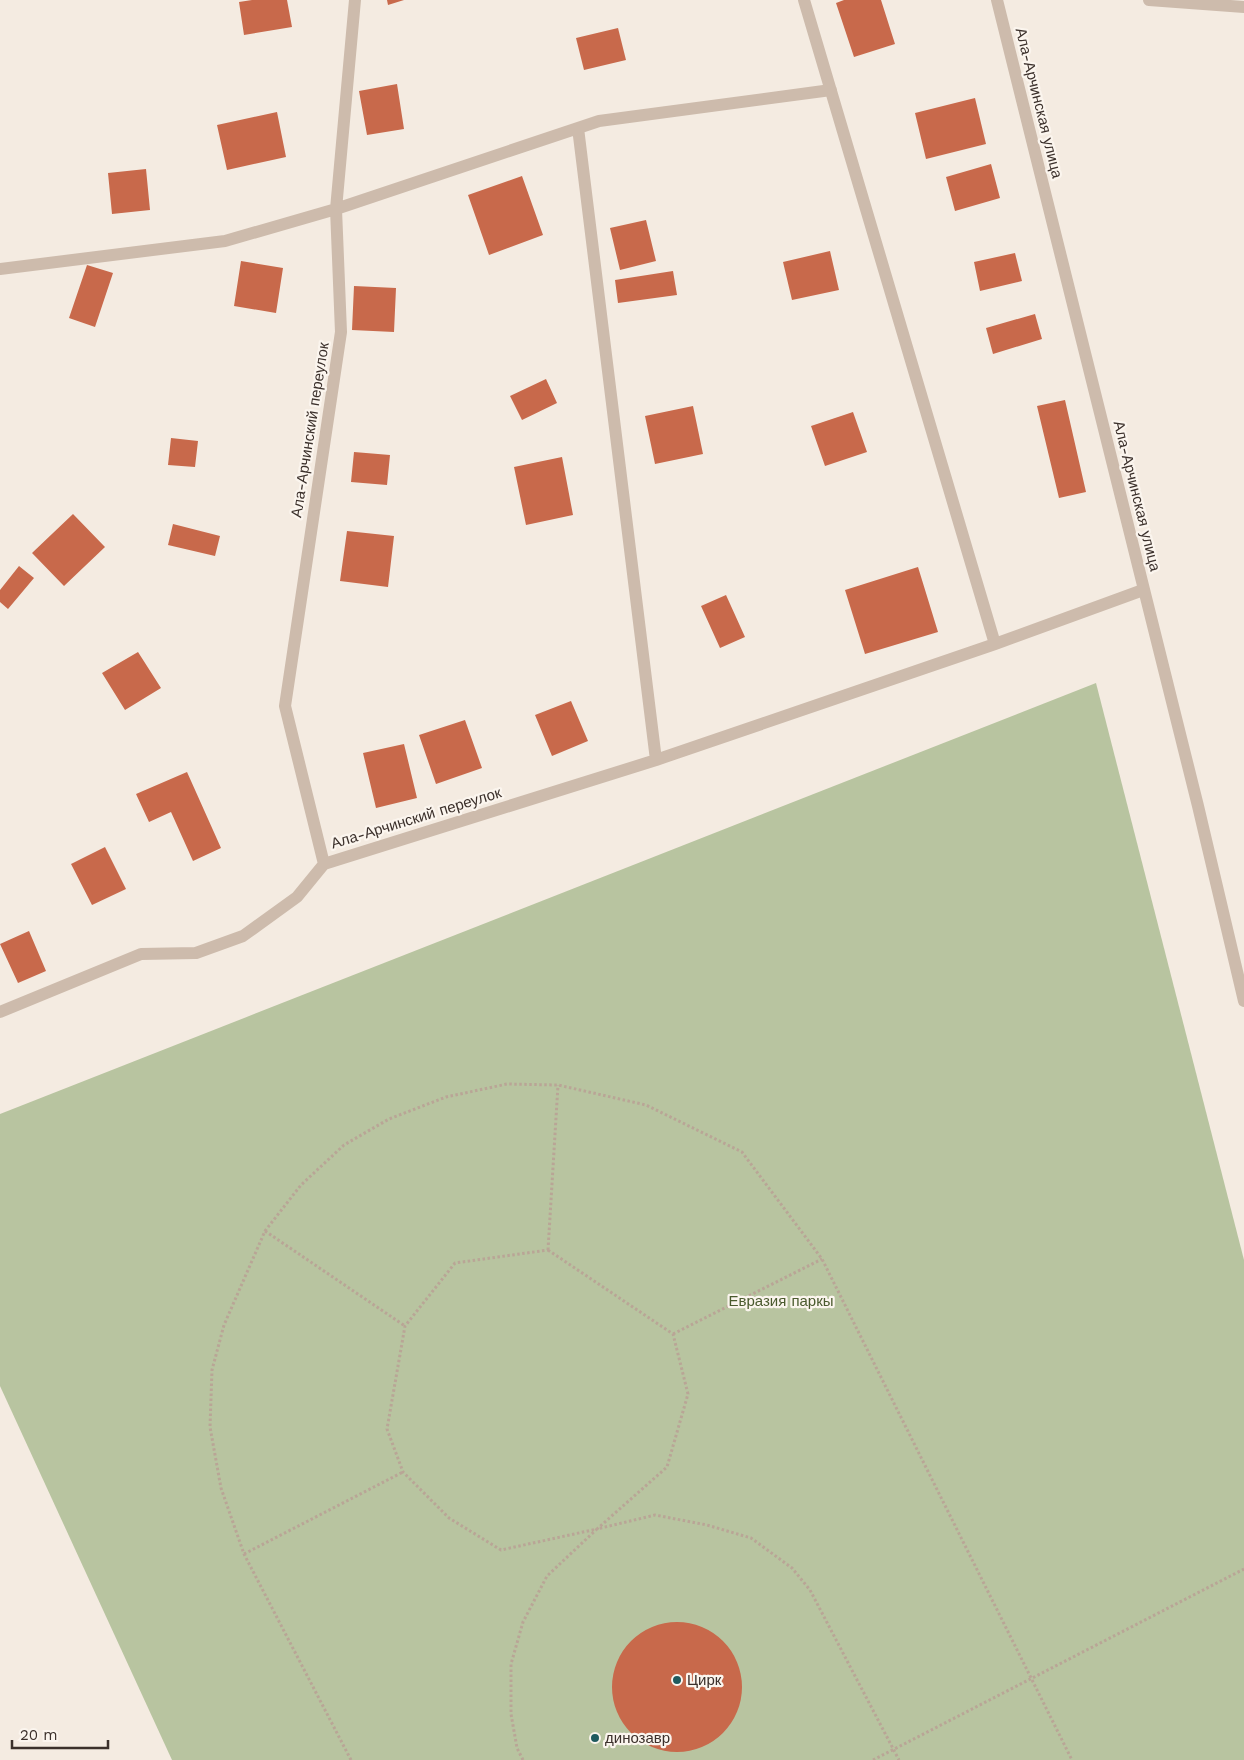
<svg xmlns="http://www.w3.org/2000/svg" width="1244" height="1760" viewBox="0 0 1244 1760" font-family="'Work Sans',sans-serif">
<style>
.green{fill:#b8c4a0}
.building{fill:#c8694b}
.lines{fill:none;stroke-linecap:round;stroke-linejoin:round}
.path{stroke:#b9a596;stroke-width:3;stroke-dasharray:2.5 2.5;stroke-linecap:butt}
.street{stroke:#cdbbac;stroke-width:12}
.poi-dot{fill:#1f5a5e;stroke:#fbf5ee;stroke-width:2}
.labels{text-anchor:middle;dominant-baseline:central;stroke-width:4.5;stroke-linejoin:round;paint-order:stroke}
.street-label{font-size:15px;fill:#3b302b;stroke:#fbf5ee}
.park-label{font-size:15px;fill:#4a5a2e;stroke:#fbf5ee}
.poi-label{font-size:15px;fill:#3b302b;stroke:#fbf5ee;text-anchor:start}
</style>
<rect width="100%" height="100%" fill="#f4ebe1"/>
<!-- green -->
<path class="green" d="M 1096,683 L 1244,1260 L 1244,1760 L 172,1760 L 0,1386 L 0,1114 Z"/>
<!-- building -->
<path class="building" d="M 252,0 L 287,0 L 292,27 L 244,35 L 239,2 Z
M 387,0 L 404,0 L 388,5 Z
M 844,0 L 881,0 L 895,44 L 854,57 L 836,3 Z
M 618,28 L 626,60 L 584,70 L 576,38 Z
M 397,84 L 404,129 L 367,135 L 359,91 Z
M 975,98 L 986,144 L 926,159 L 915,113 Z
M 277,112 L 286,157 L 227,170 L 217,125 Z
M 991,164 L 1000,198 L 955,211 L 946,177 Z
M 146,169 L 150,210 L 112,214 L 108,173 Z
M 522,176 L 543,235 L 489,255 L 468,195 Z
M 646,220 L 656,261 L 620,270 L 610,228 Z
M 830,251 L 839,290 L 792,300 L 783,262 Z
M 1015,253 L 1022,281 L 980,291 L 974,262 Z
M 241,261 L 283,268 L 276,313 L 234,306 Z
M 87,265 L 113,273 L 95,327 L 69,318 Z
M 673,271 L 677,295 L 618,303 L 615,280 Z
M 354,286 L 396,288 L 394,332 L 352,330 Z
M 1035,314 L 1042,339 L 993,354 L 986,328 Z
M 546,379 L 557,403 L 522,420 L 510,396 Z
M 1065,400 L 1086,492 L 1059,498 L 1037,406 Z
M 693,406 L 703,454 L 655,464 L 645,416 Z
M 853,412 L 867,452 L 825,466 L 811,426 Z
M 171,438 L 198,441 L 195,467 L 168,465 Z
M 354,452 L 390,455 L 387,485 L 351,482 Z
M 562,457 L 573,515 L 526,525 L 514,467 Z
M 73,514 L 105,547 L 64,586 L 32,553 Z
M 173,524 L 220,536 L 215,556 L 168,545 Z
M 347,531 L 394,536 L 388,587 L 340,581 Z
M 19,566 L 34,578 L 8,609 L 0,602 L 0,590 Z
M 918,567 L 938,632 L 865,654 L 845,590 Z
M 726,595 L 745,637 L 720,648 L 701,606 Z
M 138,652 L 161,688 L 125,710 L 102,673 Z
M 571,701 L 588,741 L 552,756 L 535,715 Z
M 465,720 L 482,768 L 436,784 L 419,735 Z
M 404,744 L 417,798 L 376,808 L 363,753 Z
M 187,772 L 221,848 L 193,861 L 171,812 L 149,822 L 136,794 Z
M 105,847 L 126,889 L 92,905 L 71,864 Z
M 29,931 L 46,971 L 18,983 L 0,944 Z
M612 1687a65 65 0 1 1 130 0a65 65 0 1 1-130 0Z"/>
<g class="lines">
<!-- path -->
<path class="path" d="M 265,1231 L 405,1326
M 548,1250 L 673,1334 L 688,1394 L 667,1467 L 597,1529 L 501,1550 L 449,1518 L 403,1472 L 387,1429 L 405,1326 L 455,1263 Z
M 548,1250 L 558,1085
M 673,1334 L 822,1259
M 244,1554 L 403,1472
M 351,1760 L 244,1554 L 221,1488 L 210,1427 L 212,1370 L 224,1325 L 265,1231 L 301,1185 L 344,1145 L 389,1119 L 446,1097 L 507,1084 L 558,1085 L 646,1105 L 742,1152 L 822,1259 L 1072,1760
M 523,1760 L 517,1748 L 511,1714 L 511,1664 L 523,1622 L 547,1576 L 597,1529 L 655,1515 L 707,1525 L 751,1538 L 792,1568 L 810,1590 L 899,1760
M 873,1760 L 1244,1569"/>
<!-- street -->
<path class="street" d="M 355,0 L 336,209 L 341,332 L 285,706 L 324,864 L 656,760 L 578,128
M 804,0 L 995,644
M 997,0 L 1198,806 L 1244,1001
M 1149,0 L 1244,7
M 0,269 L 225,241 L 336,209 L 599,121 L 831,90
M 656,760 L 995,644 L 1143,590
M 0,1012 L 141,954 L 196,953 L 243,936 L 297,897 L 324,864"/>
</g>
<!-- markers -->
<g class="poi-dot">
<circle cx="677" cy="1680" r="5"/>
<circle cx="595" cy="1738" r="5"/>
</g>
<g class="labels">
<!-- street labels -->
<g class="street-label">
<text transform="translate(1039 103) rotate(76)">Ала-Арчинская улица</text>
<text transform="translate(310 430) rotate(-81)">Ала-Арчинский переулок</text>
<text transform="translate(1137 496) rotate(76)">Ала-Арчинская улица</text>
<text transform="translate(416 818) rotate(-17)">Ала-Арчинский переулок</text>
</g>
<!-- park labels -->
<g class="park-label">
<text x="781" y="1301">Евразия паркы</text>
</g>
<!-- poi labels -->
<g class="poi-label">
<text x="687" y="1680">Цирк</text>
<text x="605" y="1738">динозавр</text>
</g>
</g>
<!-- scale -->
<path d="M12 1740v8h96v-8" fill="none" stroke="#3b302b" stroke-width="2.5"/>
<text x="20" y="1740" font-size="15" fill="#3b302b" stroke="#fbf5ee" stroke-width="4" paint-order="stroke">20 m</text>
</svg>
